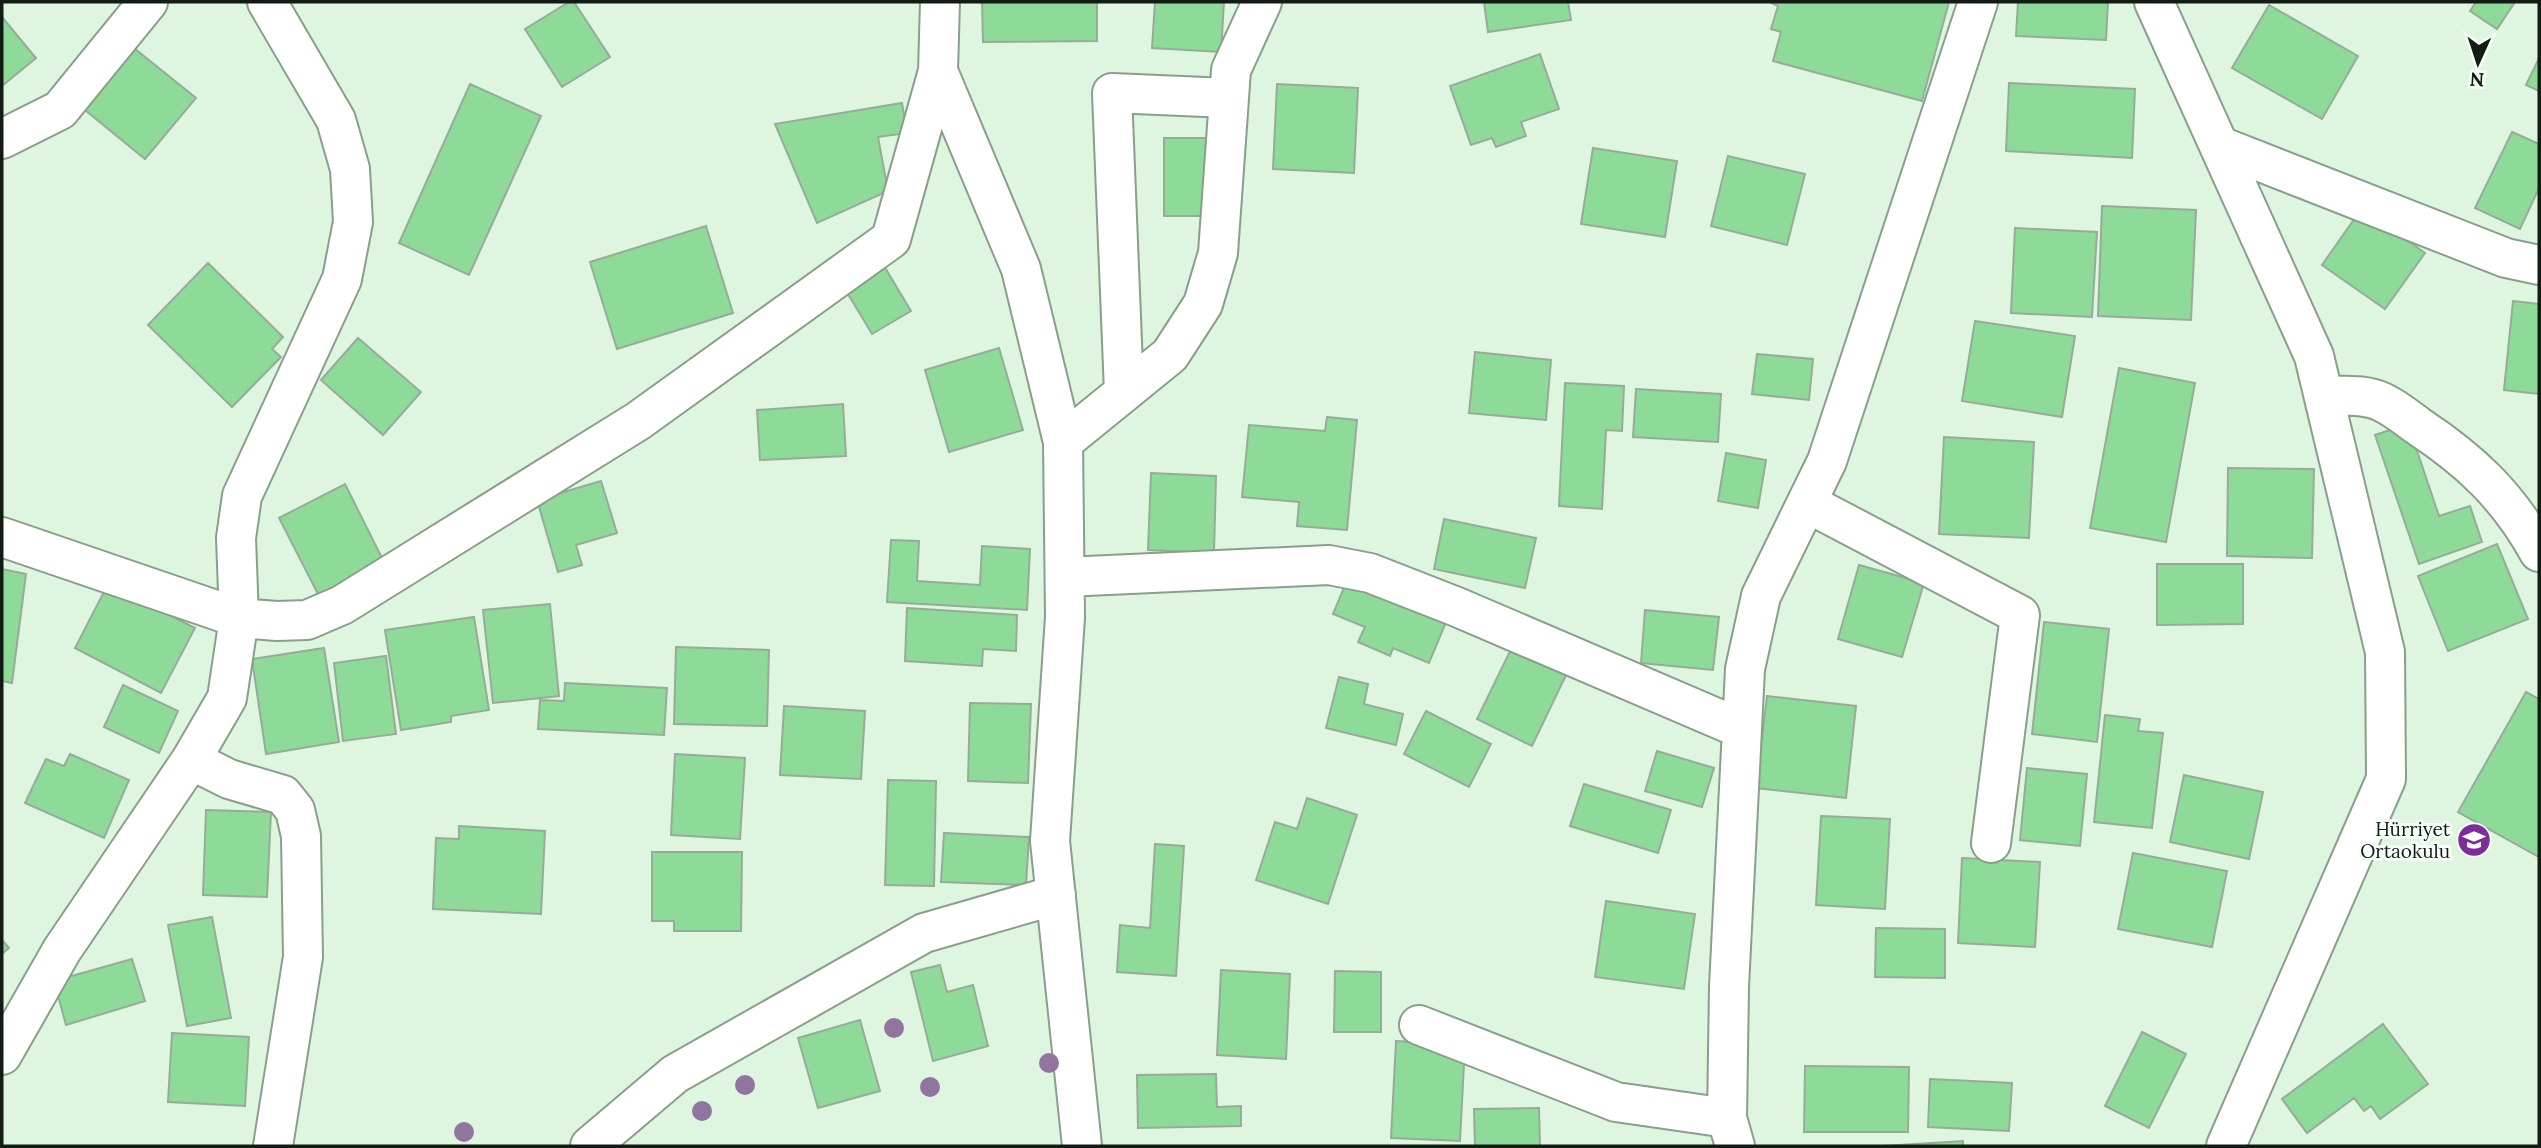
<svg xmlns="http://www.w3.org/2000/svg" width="2541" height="1148" viewBox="0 0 2541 1148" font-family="Lora,serif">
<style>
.building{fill:#8edb99;stroke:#96ac98;stroke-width:2}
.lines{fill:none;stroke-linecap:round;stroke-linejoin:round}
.minor-casing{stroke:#899f8b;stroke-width:42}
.minor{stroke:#fff;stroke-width:38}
.tree{fill:#90759f}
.labels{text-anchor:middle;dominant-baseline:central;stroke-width:6;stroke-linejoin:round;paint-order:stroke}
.poi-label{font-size:19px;fill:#131c14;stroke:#f5fef6;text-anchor:end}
</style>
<rect width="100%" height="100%" fill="#def6e0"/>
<!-- building -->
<path class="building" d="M 569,2 L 574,2 L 610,57 L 562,87 L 525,29 Z
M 982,2 L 1097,2 L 1097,41 L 983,42 Z
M 1155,2 L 1224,2 L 1221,52 L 1152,48 Z
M 1484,2 L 1568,2 L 1571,20 L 1488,32 Z
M 1770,2 L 1949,2 L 1922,101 L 1773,61 L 1781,32 L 1771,29 L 1778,6 Z
M 2018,2 L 2108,2 L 2106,40 L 2016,36 Z
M 2476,2 L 2515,2 L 2497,29 L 2470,11 Z
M 2269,5 L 2358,56 L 2322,119 L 2232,68 Z
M 2,17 L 36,58 L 2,86 Z
M 129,44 L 196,98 L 145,159 L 79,105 Z
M 1540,54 L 1559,109 L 1521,122 L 1526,136 L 1496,147 L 1492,138 L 1471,145 L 1450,86 Z
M 2539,58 L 2539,91 L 2526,85 Z
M 2009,83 L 2135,89 L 2132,158 L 2006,151 Z
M 470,84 L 541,116 L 469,275 L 399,243 Z
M 1277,84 L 1358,88 L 1354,173 L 1273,169 Z
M 902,103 L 907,133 L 878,137 L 888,191 L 817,223 L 775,124 Z
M 2512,132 L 2539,144 L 2539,188 L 2520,229 L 2475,208 Z
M 1164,138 L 1213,138 L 1213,216 L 1164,216 Z
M 1593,148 L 1677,161 L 1665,237 L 1581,224 Z
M 1728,156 L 1805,174 L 1787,245 L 1711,226 Z
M 2102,206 L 2196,210 L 2191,320 L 2098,316 Z
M 2362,208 L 2425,253 L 2385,309 L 2322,265 Z
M 706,226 L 733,313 L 617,349 L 590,262 Z
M 2015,228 L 2097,232 L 2092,317 L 2011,313 Z
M 881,261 L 911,311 L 872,334 L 842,284 Z
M 208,263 L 283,337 L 272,349 L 281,357 L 232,407 L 148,325 Z
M 2513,301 L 2539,304 L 2539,394 L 2504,390 Z
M 1975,321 L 2075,336 L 2062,417 L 1962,401 Z
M 358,338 L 421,392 L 383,435 L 321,380 Z
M 999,348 L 1023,430 L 949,452 L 925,370 Z
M 1475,352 L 1551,360 L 1546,420 L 1469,413 Z
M 1757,354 L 1813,359 L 1809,400 L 1752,394 Z
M 2119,368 L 2195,383 L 2166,542 L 2090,528 Z
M 1565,383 L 1624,386 L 1622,431 L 1606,430 L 1602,509 L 1559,506 Z
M 1636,389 L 1721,394 L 1718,442 L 1633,437 Z
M 843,404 L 846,456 L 760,460 L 757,410 Z
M 1327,417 L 1357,420 L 1347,530 L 1297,526 L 1299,502 L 1242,497 L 1249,425 L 1325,431 Z
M 2408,424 L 2439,516 L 2470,506 L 2482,542 L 2419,564 L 2375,435 Z
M 1944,437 L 2034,442 L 2029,538 L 1939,534 Z
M 1726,453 L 1766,460 L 1758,508 L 1718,501 Z
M 2228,468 L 2314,469 L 2312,558 L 2227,556 Z
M 1151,473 L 1216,476 L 1214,553 L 1148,550 Z
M 601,481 L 617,533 L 576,545 L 582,565 L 558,572 L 537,500 Z
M 345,484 L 385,564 L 320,598 L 279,518 Z
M 1444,519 L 1536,538 L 1525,588 L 1434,569 Z
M 891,540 L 919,541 L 917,581 L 980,585 L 982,546 L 1030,549 L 1027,610 L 887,602 Z
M 2497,544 L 2528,619 L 2448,651 L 2418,576 Z
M 2157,564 L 2243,564 L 2243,624 L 2157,625 Z
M 1859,565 L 1924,583 L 1902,657 L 1838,639 Z
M 2,569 L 26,574 L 12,683 L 2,681 Z
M 1350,573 L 1449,615 L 1429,663 L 1393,648 L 1390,656 L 1358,642 L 1365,627 L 1333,614 Z
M 108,584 L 195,628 L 161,693 L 75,648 Z
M 550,604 L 559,696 L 493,703 L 483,610 Z
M 907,608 L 1017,615 L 1016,651 L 983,649 L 982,666 L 905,661 Z
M 1645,610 L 1719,617 L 1713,670 L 1641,663 Z
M 474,617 L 489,710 L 451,716 L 451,722 L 401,730 L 385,630 Z
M 2044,622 L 2109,629 L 2097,742 L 2032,734 Z
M 1514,643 L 1569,669 L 1532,746 L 1477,719 Z
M 676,647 L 769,650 L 767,726 L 674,724 Z
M 324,648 L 339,742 L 266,754 L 252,659 Z
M 386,656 L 396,734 L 343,741 L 334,663 Z
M 1339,677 L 1368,684 L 1364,704 L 1403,714 L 1396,745 L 1326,728 Z
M 565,683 L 667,688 L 664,735 L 538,729 L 540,700 L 564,701 Z
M 123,685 L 178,711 L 159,753 L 104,727 Z
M 2526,692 L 2539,699 L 2539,857 L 2458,812 Z
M 1767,696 L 1856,706 L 1846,798 L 1756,788 Z
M 970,703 L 1031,704 L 1028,783 L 968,781 Z
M 784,706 L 865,711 L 861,779 L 780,775 Z
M 1426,711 L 1491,744 L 1469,787 L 1404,754 Z
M 2105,715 L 2140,719 L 2138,731 L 2163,733 L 2152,828 L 2094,822 Z
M 1657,751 L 1714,768 L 1702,807 L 1645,791 Z
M 70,754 L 129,780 L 104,838 L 25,803 L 46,759 L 64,766 Z
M 675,754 L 745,758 L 740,839 L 671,835 Z
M 2027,768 L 2087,774 L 2080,846 L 2020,840 Z
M 2184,775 L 2263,792 L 2249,859 L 2170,842 Z
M 888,780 L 936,781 L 934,886 L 885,885 Z
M 1584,784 L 1671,810 L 1658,853 L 1570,826 Z
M 1307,798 L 1357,815 L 1328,904 L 1256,880 L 1275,822 L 1297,829 Z
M 206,810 L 271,812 L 267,897 L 203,895 Z
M 1821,816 L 1890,819 L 1885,909 L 1816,905 Z
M 459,826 L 545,831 L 541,914 L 433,909 L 436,838 L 459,839 Z
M 944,833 L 1029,837 L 1026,885 L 941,882 Z
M 1155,844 L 1184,846 L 1176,976 L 1117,972 L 1120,925 L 1150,928 Z
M 652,852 L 742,852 L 741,931 L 674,931 L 674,921 L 652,921 Z
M 2133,853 L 2227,871 L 2212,947 L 2118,929 Z
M 1962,858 L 2040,862 L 2035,947 L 1958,943 Z
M 1606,901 L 1695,914 L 1684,989 L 1595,977 Z
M 212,917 L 231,1018 L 187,1026 L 168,925 Z
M 1876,928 L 1945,929 L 1945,978 L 1875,977 Z
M 2,940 L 9,948 L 2,954 Z
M 132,959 L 145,1001 L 66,1025 L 54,981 Z
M 940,965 L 947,992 L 973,985 L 988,1046 L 933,1061 L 911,972 Z
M 1221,970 L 1290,974 L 1286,1059 L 1217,1055 Z
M 1335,971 L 1381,972 L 1381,1032 L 1334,1032 Z
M 860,1020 L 880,1091 L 818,1108 L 798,1038 Z
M 2383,1024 L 2428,1084 L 2380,1119 L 2371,1106 L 2364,1111 L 2354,1098 L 2307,1133 L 2282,1099 Z
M 2142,1032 L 2186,1054 L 2149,1128 L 2105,1106 Z
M 172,1033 L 249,1037 L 245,1106 L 168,1102 Z
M 1396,1041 L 1465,1045 L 1460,1141 L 1391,1138 Z
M 1805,1066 L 1909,1067 L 1908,1132 L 1804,1132 Z
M 1216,1074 L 1217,1107 L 1241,1106 L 1241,1126 L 1138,1128 L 1137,1075 Z
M 1930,1079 L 2012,1083 L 2009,1131 L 1928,1127 Z
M 1539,1108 L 1540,1146 L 1475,1146 L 1474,1109 Z
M 1963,1141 L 1963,1146 L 1882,1146 Z"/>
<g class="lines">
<!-- minor casing -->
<g class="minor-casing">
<path id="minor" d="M 2154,2 L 2314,356 L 2385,652 L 2386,779 L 2226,1146
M 938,71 L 1021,269 L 1063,442 L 1065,617 L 1050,841 L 1082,1146
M 2,139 L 60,110 L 148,2
M 2220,146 L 2506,258 L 2539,265
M 1124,392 L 1112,93 L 1228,98
M 2324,395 C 2343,396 2365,394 2382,402 C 2395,408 2407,418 2418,426 C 2471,461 2508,496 2539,552
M 1063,442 L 1170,355 L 1203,304 L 1218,253 L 1231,70 L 1262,2
M 1807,503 L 2020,615 L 1991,843
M 2,537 L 239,618 L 277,621 L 307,620 L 342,605 L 638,421 L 891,239 L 938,71 L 940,2
M 1065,577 L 1329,565 L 1370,573 L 1457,607 L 1742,729
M 191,760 L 229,779 L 283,795 L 295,810 L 301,836 L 303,957 L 273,1146
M 1419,1025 L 1616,1102 L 1727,1118
M 2,1055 L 62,950 L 191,760 L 227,698 L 239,618 L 236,538 L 242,496 L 342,279 L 353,222 L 350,169 L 336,120 L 267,2
M 590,1146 L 675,1074 L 924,933 L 1056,895
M 1735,1146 L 1727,1118 L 1729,987 L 1745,669 L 1761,596 L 1827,461 L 1978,2"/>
</g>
<!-- minor -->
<use href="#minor" class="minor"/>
</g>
<!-- trees -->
<g class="tree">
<circle cx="894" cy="1028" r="10"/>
<circle cx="1049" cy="1063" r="10"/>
<circle cx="745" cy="1085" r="10"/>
<circle cx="930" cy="1087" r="10"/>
<circle cx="702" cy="1111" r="10"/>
<circle cx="464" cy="1132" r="10"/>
</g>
<!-- icons -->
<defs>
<g id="school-disc" transform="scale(1.75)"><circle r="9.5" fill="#7d2c9c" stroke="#f5fef6"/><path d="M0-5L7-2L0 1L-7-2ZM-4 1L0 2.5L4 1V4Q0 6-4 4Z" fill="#fff"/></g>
</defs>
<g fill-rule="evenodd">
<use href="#school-disc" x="2474" y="840"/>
</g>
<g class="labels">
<!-- poi labels -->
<g class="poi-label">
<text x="2450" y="829">Hürriyet<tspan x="2450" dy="22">Ortaokulu</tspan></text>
</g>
</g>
<!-- border -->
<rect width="2541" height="1148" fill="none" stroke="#131c14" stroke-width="7"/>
<!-- north arrow -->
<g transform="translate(2478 63) rotate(183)" stroke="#f5fef6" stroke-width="5" paint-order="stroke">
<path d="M0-5L12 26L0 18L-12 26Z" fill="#131c14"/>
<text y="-10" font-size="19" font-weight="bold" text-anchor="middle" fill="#131c14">N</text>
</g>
</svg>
